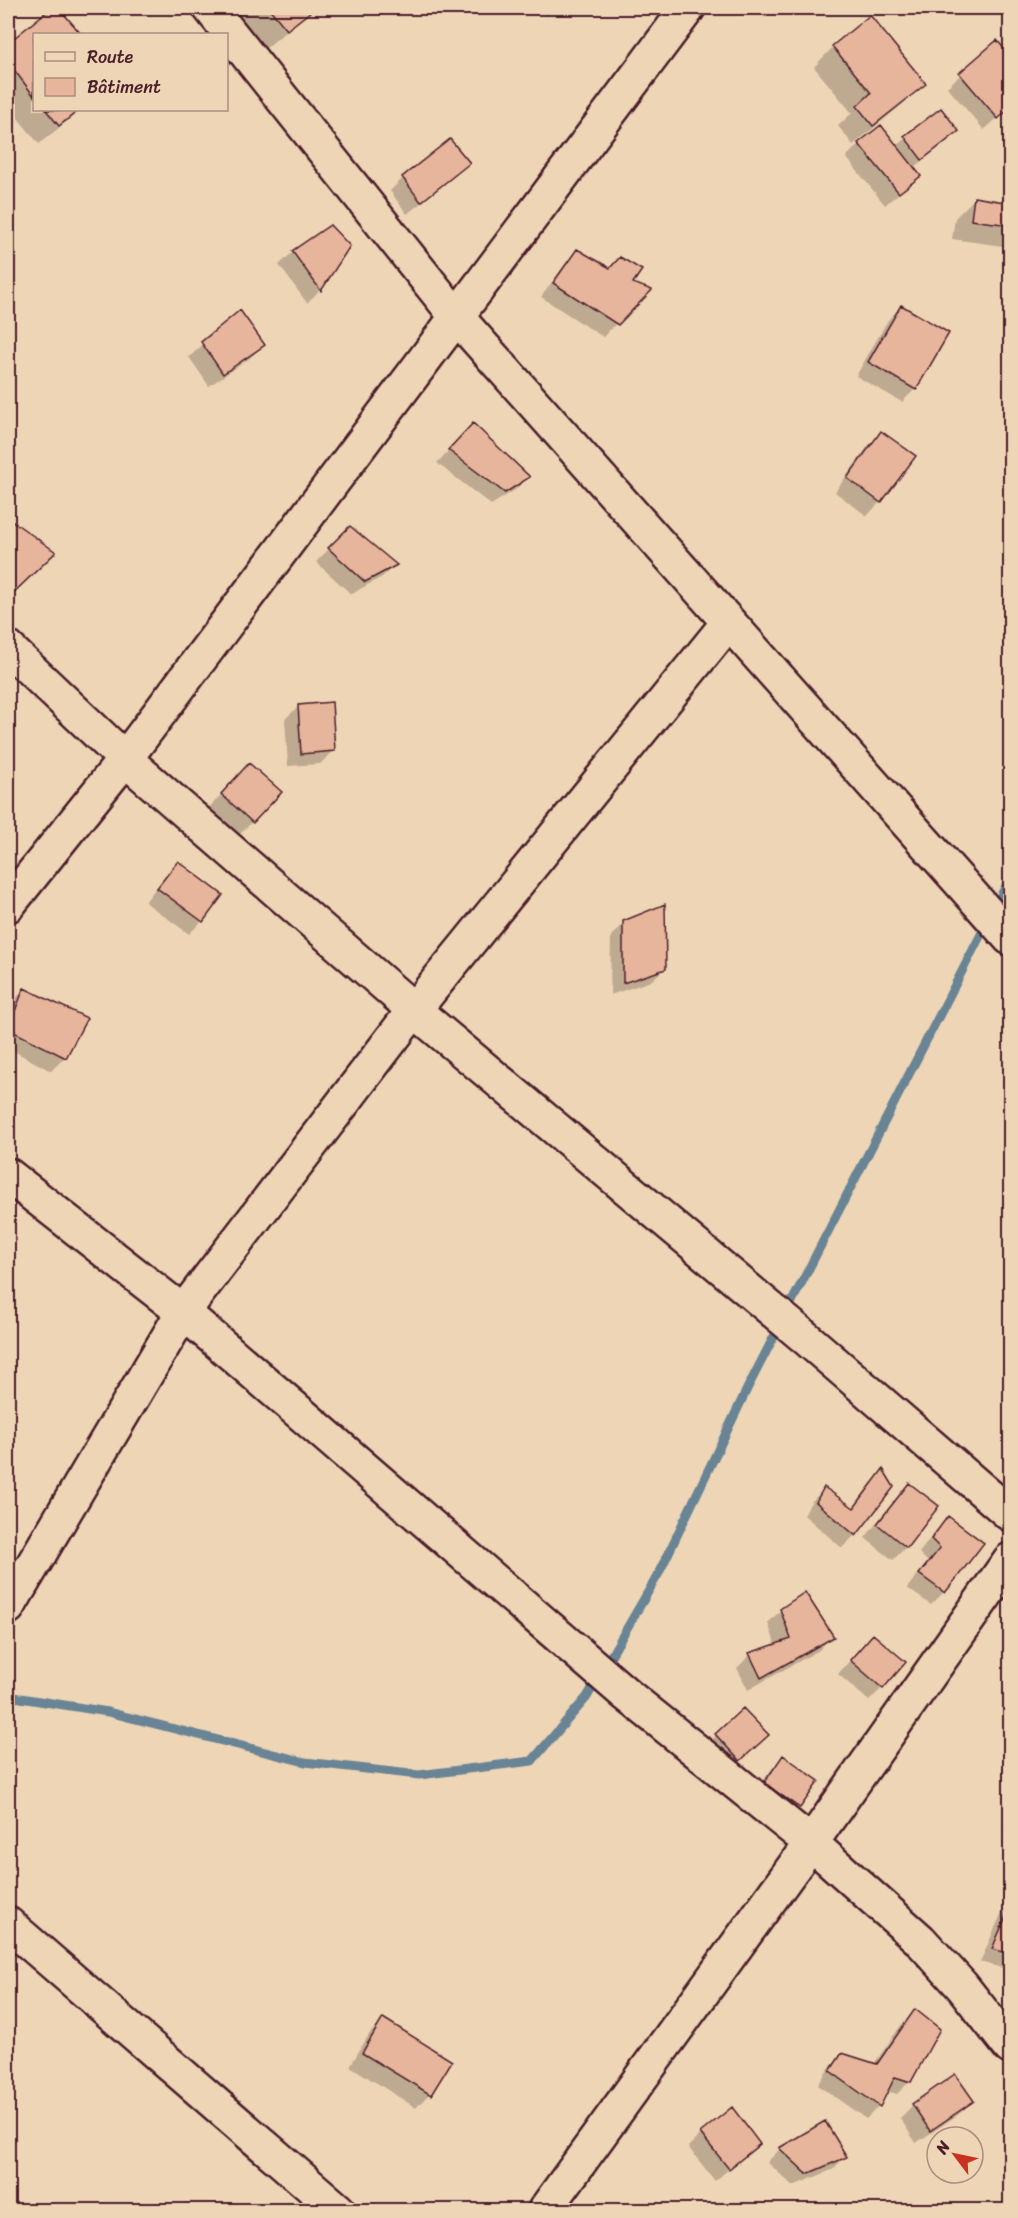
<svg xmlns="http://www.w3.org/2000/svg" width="1018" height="2218" viewBox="0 0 1018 2218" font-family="Sriracha,sans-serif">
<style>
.shadow{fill:#0003}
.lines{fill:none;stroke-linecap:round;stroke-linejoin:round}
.stream{stroke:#688495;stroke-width:9}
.building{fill:#e7b59c;stroke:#4a1f2b;stroke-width:1.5}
.street-casing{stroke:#4a1f2b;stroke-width:38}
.street{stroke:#eed5b6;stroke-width:33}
</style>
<rect width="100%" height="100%" fill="#eed5b6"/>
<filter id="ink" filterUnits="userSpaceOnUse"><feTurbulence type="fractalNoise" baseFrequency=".0167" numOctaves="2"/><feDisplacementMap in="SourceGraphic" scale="12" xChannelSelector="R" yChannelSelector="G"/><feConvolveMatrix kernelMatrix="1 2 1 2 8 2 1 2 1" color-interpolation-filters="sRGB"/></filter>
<g filter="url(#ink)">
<!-- shadow -->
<path class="shadow" d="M 53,8 L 58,8 L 80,34 L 34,34 L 34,110 L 81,110 L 39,144 L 8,106 L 8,45 Z
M 217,8 L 314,8 L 266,48 L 235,9 L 225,17 Z
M 535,8 L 555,8 L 546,16 Z
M 997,42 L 1010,58 L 1010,107 L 984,130 L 947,87 Z
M 833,47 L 924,84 L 904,103 L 853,145 L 838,126 L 852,113 L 814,67 Z
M 940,110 L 957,131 L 944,144 L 913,168 L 919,176 L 885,205 L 846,157 L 859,144 L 896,146 Z
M 468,163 L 455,176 L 407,214 L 390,191 L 403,178 Z
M 974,199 L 1010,205 L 1010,247 L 952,239 L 955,218 Z
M 330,227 L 348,246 L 320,290 L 307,303 L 279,265 L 293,252 Z
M 578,251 L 630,284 L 649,290 L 603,337 L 541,297 L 565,264 Z
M 901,307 L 915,389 L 902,402 L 856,376 L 888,320 Z
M 240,312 L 264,344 L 250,358 L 209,386 L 189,357 Z
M 881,433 L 914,456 L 880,502 L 867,516 L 835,492 L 868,446 Z
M 460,438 L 528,477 L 515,490 L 491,505 L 437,463 Z
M 8,520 L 53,553 L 8,597 Z
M 350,528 L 395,565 L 382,577 L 351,594 L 316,562 Z
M 299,706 L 333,751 L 320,764 L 288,766 L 285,719 Z
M 236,778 L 252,822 L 239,835 L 209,808 Z
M 178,863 L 202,921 L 189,934 L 145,902 L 165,876 Z
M 624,923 L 665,968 L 651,981 L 610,995 L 611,936 Z
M 24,990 L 85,1018 L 64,1058 L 51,1071 L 8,1048 L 8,1012 L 11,1003 Z
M 883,1471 L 855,1535 L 842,1548 L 804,1515 L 811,1502 L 824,1489 L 852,1509 L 870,1484 Z
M 909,1485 L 906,1547 L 893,1560 L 865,1538 L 896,1498 Z
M 948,1518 L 981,1543 L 944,1592 L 931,1605 L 907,1588 L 928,1562 L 919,1553 L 935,1532 Z
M 781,1610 L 832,1636 L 819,1650 L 748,1690 L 737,1668 L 750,1655 L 776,1646 L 768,1623 Z
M 860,1649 L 882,1688 L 869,1701 L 838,1674 Z
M 743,1710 L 754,1748 L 726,1773 L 703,1748 Z
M 783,1757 L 817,1781 L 799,1807 L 786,1820 L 752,1796 L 770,1771 Z
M 1010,1814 L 1010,1831 L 1003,1827 Z
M 1010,1894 L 1010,1960 L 1002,1968 L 980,1962 Z
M 915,2011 L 910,2081 L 897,2094 L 886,2091 L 879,2106 L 866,2119 L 818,2085 L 829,2068 L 842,2055 L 874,2064 L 902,2024 Z
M 384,2020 L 450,2062 L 429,2094 L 416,2108 L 350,2066 L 370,2033 Z
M 972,2101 L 959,2114 L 916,2143 L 900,2118 L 913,2105 Z
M 824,2123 L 845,2157 L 832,2170 L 793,2186 L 767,2162 L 780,2149 Z
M 701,2134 L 758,2144 L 715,2181 L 688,2147 Z"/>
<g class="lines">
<!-- stream -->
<path class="stream" d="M 8,1696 L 108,1712 L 305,1762 L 419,1775 L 532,1761 L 587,1697 L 659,1573 L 748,1387 L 1010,878"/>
</g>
<!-- building -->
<path class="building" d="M 51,8 L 59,8 L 81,34 L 34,34 L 34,96 L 8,62 L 8,43 Z
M 269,8 L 315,8 L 287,30 Z
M 870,15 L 926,84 L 873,126 L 857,106 L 871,93 L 832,46 Z
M 997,40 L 1010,56 L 1010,108 L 998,119 L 959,73 Z
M 941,108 L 959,131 L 922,160 L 904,136 Z
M 46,110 L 79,110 L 59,126 Z
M 881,125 L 921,176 L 899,193 L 858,143 Z
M 450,139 L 470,163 L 421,202 L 402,177 Z
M 974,197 L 1010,203 L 1010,225 L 971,220 Z
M 330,225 L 350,246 L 321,291 L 292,251 Z
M 577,249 L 610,268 L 620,257 L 642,270 L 633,283 L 652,290 L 618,325 L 553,283 Z
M 901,305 L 949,333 L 916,390 L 868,362 Z
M 240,310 L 265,345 L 223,374 L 201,342 Z
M 473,423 L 530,477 L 505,493 L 448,450 Z
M 881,431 L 916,456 L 881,503 L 847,478 Z
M 8,518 L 56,552 L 10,596 L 8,593 Z
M 350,526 L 397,565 L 365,582 L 328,548 Z
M 332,702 L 335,751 L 301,754 L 298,705 Z
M 249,763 L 282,792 L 253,823 L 221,794 Z
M 178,861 L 223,895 L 203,922 L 157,888 Z
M 665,904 L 666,969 L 623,983 L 623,921 Z
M 24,988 L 87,1018 L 66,1058 L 8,1029 Z
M 883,1469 L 894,1487 L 856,1536 L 816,1502 L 824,1487 L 854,1508 Z
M 909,1483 L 939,1506 L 907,1548 L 877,1524 Z
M 948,1516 L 984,1543 L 945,1593 L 919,1574 L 940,1548 L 931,1539 Z
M 805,1592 L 834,1637 L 761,1678 L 749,1653 L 791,1639 L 780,1609 Z
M 873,1634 L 906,1662 L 883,1689 L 850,1660 Z
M 743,1708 L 769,1735 L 740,1761 L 715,1734 Z
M 783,1755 L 819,1781 L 800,1808 L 764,1783 Z
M 1010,1907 L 1010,1954 L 992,1949 Z
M 915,2009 L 940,2029 L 911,2082 L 895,2077 L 880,2107 L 830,2071 L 842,2053 L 877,2064 Z
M 383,2018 L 452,2061 L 431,2095 L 362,2053 Z
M 955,2074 L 974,2101 L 930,2131 L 912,2104 Z
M 732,2107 L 760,2144 L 729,2169 L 700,2133 Z
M 825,2121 L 847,2157 L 807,2174 L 779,2148 Z"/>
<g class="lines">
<!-- street casing -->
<g class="street-casing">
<path id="street" d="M 210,8 L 456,316 L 1010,938
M 8,648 L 125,759 L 414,1010 L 807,1339 L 1010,1514
M 8,905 L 125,759 L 688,8
M 8,1175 L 183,1312 L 627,1695 L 811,1843 L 920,1940 L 962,1986 L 1010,2047
M 8,1607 L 183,1312 L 414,1010 L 728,623
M 8,1924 L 338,2210
M 545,2210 L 811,1843 L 1010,1560"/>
</g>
<!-- street -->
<use href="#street" class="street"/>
</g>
</g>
<!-- margin -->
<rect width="1018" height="2218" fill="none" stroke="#eed5b6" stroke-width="30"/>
<rect x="15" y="15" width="988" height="2188" fill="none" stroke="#4a1f2b" stroke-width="2" filter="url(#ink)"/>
<!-- legend -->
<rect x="33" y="33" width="195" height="78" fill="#eed5b6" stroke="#ac8c7e" stroke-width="1.5"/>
<rect x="45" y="52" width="30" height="9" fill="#eed5b6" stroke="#ac8c7e" stroke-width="1.5"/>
<text x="87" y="63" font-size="18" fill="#4a1f2b">Route</text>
<rect x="45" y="78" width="30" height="18" fill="#e7b59c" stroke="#ac8c7e" stroke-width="1.5"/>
<text x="87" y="93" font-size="18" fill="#4a1f2b">Bâtiment</text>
<!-- north arrow -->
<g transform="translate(955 2155) rotate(302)"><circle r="28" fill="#eed5b6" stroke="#ac8c7e" stroke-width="1.5"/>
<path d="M0-4.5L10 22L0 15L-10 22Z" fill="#c8321e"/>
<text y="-9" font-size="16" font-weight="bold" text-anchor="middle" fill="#4a1f2b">N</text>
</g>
</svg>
